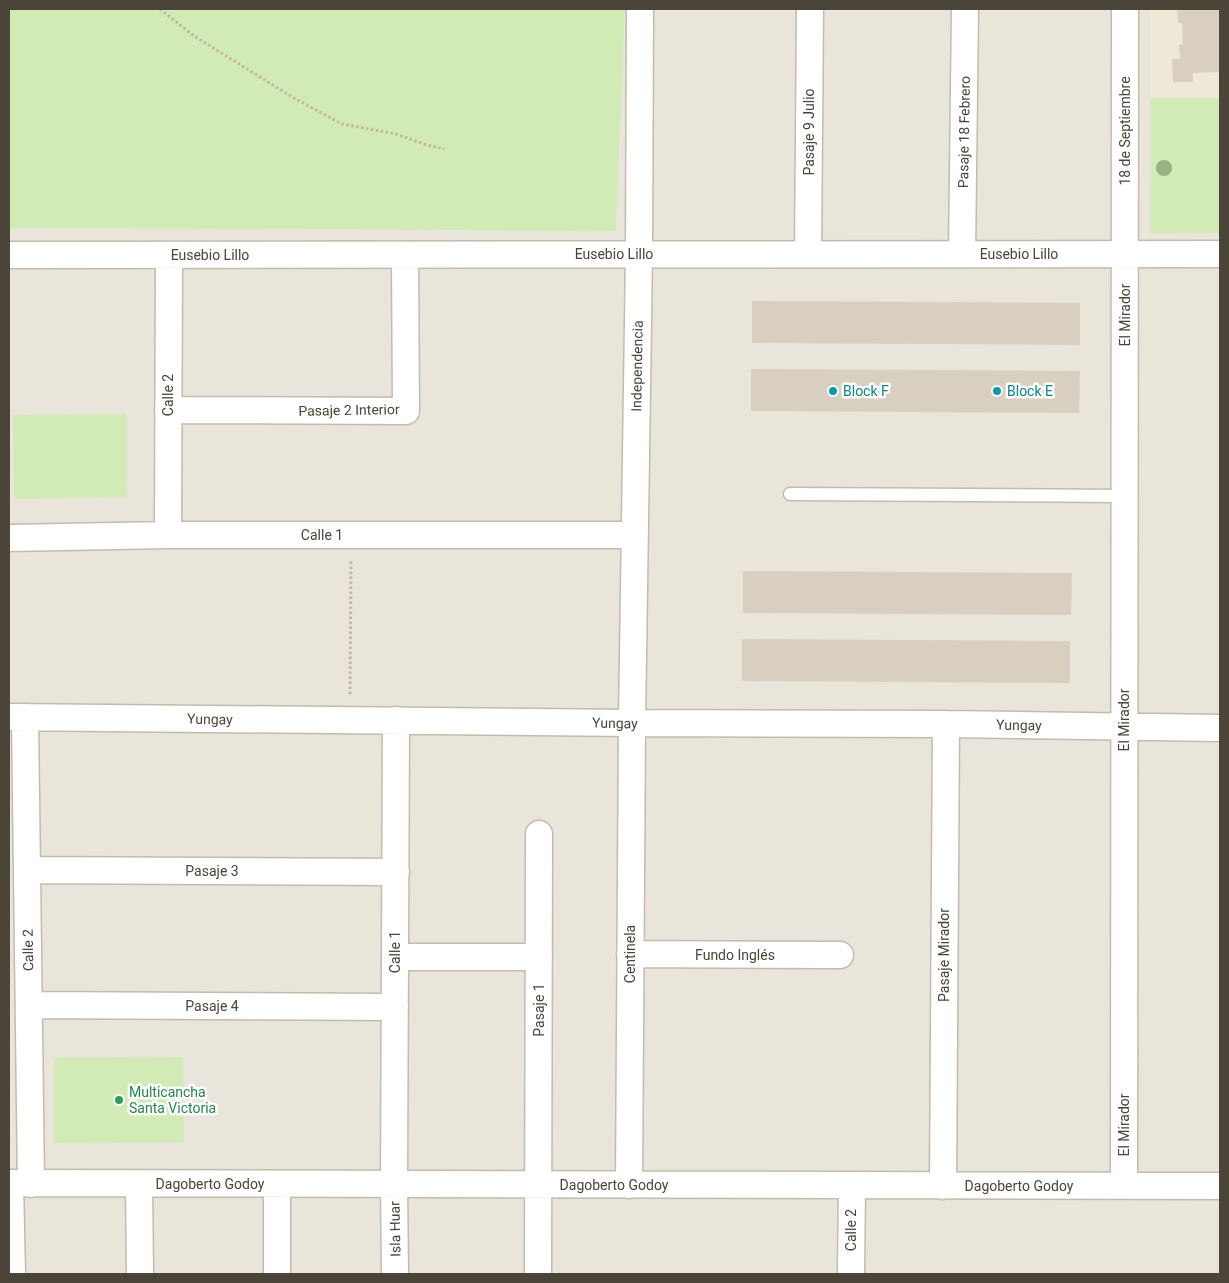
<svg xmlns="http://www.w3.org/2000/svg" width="1229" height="1283" viewBox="0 0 1229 1283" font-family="Roboto,sans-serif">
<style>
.residential{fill:#eae5da}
.education{fill:#efe8d6}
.green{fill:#d2eab5}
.building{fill:#d8cfc1}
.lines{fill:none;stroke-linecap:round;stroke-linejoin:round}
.lane-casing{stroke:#c2bbae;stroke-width:15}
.street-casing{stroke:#c2bbae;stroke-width:29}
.path{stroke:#c4b79f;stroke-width:3;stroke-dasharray:2.5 2.5;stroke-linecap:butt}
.lane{stroke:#fff;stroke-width:12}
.street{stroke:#fff;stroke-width:26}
.tree{fill:#97b381}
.culture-dot{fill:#0f9aa8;stroke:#fff;stroke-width:2}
.leisure-dot{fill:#2e9e5b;stroke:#fff;stroke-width:2}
.labels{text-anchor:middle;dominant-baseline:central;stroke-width:5;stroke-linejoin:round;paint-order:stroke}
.street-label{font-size:14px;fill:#4b4439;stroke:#fff}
.culture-label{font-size:14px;fill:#0d838f;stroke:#fff;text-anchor:start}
.leisure-label{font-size:14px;fill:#27864d;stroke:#fff;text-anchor:start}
</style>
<rect width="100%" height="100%" fill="#f6f3ec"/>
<!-- residential -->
<path class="residential" d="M 625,9 L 1220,9 L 1220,1274 L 9,1274 L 9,228 L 616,231 Z"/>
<!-- education -->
<path class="education" d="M 1151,9 L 1220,9 L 1220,98 L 1151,98 Z"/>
<!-- green -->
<path class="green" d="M 9,9 L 625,9 L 616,231 L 9,228 Z
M 1151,98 L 1220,98 L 1220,233 L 1150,233 Z
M 126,414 L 127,497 L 14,499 L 13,415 Z
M 183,1057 L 184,1142 L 54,1143 L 54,1058 Z"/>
<!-- building -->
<path class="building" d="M 1177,9 L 1220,9 L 1220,72 L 1193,73 L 1193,82 L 1173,82 L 1172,59 L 1180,59 L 1179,45 L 1183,44 L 1182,24 L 1178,22 Z
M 752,301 L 1080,303 L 1080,345 L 752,343 Z
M 751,369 L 1080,371 L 1079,413 L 751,411 Z
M 743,571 L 1072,573 L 1071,615 L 743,613 Z
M 742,639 L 1070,641 L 1070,683 L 742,681 Z"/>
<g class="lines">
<!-- lane casing -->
<g class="lane-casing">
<path id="lane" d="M 790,494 L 1125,496"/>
</g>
<!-- street casing -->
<g class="street-casing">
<path id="street" d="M 808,254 L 810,9
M 962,254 L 965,9
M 9,255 L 1220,254
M 168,410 L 406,411 L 405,255
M 168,535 L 169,255
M 9,538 L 168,535 L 635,535
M 9,717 L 632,723 L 946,724 L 1220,728
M 25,717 L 31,1184
M 27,870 L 396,872
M 630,954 L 840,955
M 395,957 L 539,957
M 29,1005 L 395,1007
M 9,1183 L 1220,1186
M 10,1183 L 12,1274
M 139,1184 L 140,1274
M 629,1185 L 632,723 L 639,254 L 640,9
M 943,1186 L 946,724
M 1124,1186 L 1125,9
M 277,1274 L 277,1184
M 395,1274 L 394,1184 L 396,720
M 538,1274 L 539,834
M 851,1274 L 852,1186"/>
</g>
<!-- path -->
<path class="path" d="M 160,9 L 194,36 L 294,98 L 342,124 L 396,134 L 427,145 L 444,149
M 350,694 L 351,560"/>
<!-- lane -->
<use href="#lane" class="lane"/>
<!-- street -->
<use href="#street" class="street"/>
</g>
<!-- trees -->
<circle class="tree" cx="1164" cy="168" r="8"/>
<!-- markers -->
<g class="culture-dot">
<circle cx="833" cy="391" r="5"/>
<circle cx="997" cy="391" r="5"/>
</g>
<circle class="leisure-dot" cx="119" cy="1100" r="5"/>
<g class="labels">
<!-- street labels -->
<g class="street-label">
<text transform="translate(1125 131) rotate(-90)">18 de Septiembre</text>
<text transform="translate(809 132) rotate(-90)">Pasaje 9 Julio</text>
<text transform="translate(964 132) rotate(-89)">Pasaje 18 Febrero</text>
<text x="614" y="254">Eusebio Lillo</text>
<text x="1019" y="254">Eusebio Lillo</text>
<text x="210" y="255">Eusebio Lillo</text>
<text transform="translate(1125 315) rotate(-90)">El Mirador</text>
<text transform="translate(637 366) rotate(-89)">Independencia</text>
<text transform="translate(168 395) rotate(-90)">Calle 2</text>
<text transform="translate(349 410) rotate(-1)">Pasaje 2 Interior</text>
<text x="322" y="535">Calle 1</text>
<text transform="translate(210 719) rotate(1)">Yungay</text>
<text transform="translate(1124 720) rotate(-90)">El Mirador</text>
<text transform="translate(615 723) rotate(1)">Yungay</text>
<text transform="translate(1019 725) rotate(1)">Yungay</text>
<text x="212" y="871">Pasaje 3</text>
<text transform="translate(28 950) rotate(-91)">Calle 2</text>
<text transform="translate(395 952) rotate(-90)">Calle 1</text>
<text transform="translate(630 954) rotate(-90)">Centinela</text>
<text x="735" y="955">Fundo Inglés</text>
<text transform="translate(944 955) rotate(-90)">Pasaje Mirador</text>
<text x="212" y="1006">Pasaje 4</text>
<text transform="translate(539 1010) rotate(-90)">Pasaje 1</text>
<text transform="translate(1124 1125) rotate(-90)">El Mirador</text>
<text x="210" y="1184">Dagoberto Godoy</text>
<text x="614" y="1185">Dagoberto Godoy</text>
<text x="1019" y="1186">Dagoberto Godoy</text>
<text transform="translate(395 1229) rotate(-91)">Isla Huar</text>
<text transform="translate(851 1230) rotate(-90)">Calle 2</text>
</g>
<!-- culture labels -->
<g class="culture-label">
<text x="843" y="391">Block F</text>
<text x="1007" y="391">Block E</text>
</g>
<!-- leisure labels -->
<g class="leisure-label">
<text x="129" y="1092">Multicancha<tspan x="129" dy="16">Santa Victoria</tspan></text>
</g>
</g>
<!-- border -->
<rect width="1229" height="1283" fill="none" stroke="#4b4439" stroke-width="20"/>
</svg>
